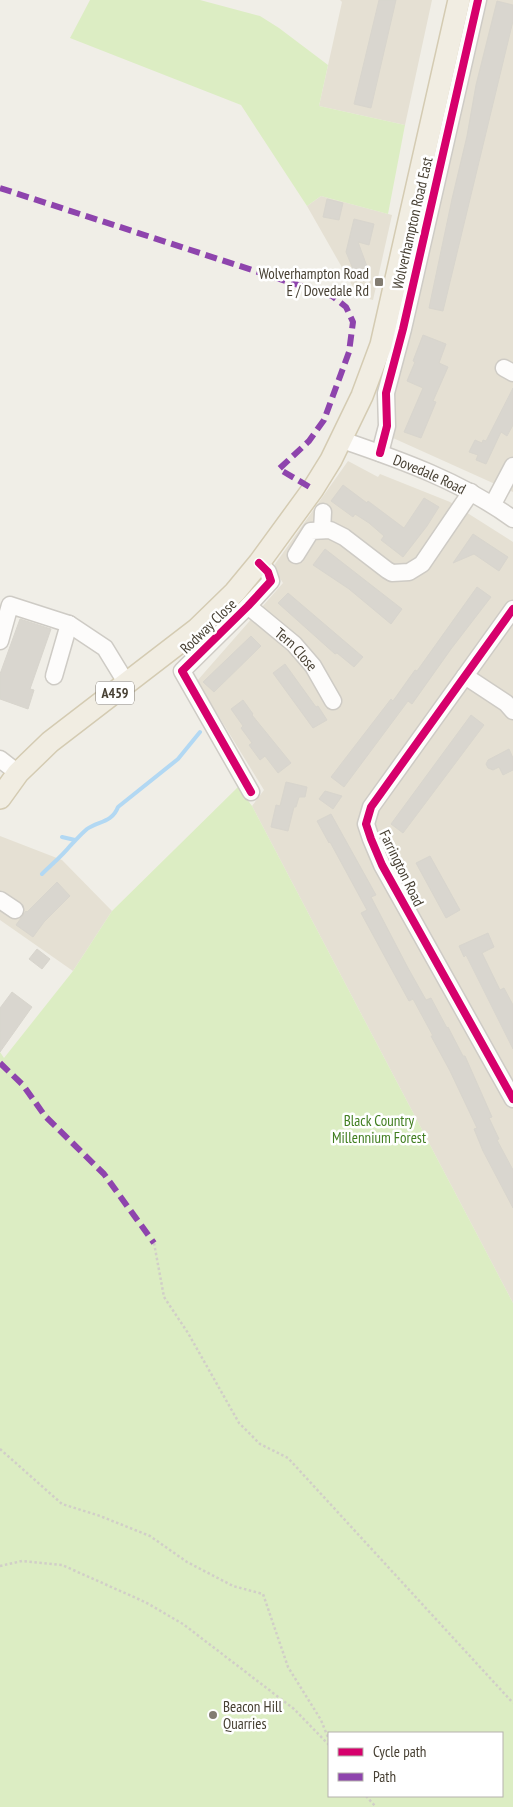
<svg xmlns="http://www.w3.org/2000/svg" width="513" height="1807" viewBox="0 0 513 1807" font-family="'PT Sans Narrow',sans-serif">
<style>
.residential{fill:#e5e0d3}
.green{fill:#dcedc3;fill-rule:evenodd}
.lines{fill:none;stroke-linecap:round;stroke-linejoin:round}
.stream{stroke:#b2d8f3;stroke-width:4}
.building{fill:#d9d6cf;stroke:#d8d5cd}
.minor-casing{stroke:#cecbc5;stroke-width:19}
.major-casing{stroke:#d4cbb2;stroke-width:24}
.path{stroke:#d1cec8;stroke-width:2.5;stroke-dasharray:2.5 2.5;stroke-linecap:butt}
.minor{stroke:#fdfcfb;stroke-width:16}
.major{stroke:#f1ede2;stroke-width:21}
.quiet{stroke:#8e44ad;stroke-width:6;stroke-dasharray:12 6;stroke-linecap:butt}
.cycleway-casing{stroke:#fff;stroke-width:11}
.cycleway{stroke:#d6006c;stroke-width:8}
.poi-dot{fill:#827c71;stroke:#fff;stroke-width:2}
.labels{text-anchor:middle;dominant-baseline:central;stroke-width:5;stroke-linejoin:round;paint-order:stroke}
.shield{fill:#fff;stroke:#7e7970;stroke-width:1}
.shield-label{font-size:14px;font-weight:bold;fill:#463f32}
.street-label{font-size:15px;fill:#463f32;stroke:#fff}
.poi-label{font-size:15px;fill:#463f32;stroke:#fff;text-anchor:end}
.park-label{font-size:15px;fill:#417e20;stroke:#fff}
</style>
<rect width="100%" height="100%" fill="#f0eee7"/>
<!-- residential -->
<path class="residential" d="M 340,0 L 432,0 L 405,125 L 319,106 L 342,2 Z
M 485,0 L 513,0 L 513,492 L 393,438 L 391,406 Z
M 321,196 L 392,215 L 373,300 L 365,298 L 364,295 L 356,292 L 307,206 Z
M 348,461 L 378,477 L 380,474 L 450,502 L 513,542 L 513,1303 L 252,806 L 264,790 L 197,681 L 283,583 L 273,567 Z
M 0,836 L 62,860 L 112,911 L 73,971 L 0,920 Z"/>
<!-- green -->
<path class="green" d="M 90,0 L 200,0 L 260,16 L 279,28 L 328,65 L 319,106 L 405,125 L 388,214 L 321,196 L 307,206 L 241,105 L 70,38 Z
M 238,787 L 252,806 L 513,1303 L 513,1807 L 0,1807 L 0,1052 L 4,1058 L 73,971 L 112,911 ZM 329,1733 L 502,1733 L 502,1796 L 329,1796 Z"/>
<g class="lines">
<!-- stream -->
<path class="stream" d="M 62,837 L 75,840
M 42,874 C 51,865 62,856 70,846 C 76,840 80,835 87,829 C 98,821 112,823 118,807 L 178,759 L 200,732"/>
</g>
<!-- building -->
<path class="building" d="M 379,0 L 396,0 L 371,108 L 354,104 Z
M 497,1 L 513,5 L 513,21 L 443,311 L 429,308 L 452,199 L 467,136 L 476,85 Z
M 327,199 L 343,203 L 339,220 L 323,217 Z
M 354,219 L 374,224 L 369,245 L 358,242 L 368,269 L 355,274 L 346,252 Z
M 423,335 L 446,344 L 439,363 L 448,367 L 433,401 L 436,402 L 421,438 L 404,432 L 423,388 L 407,381 L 415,362 L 413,361 Z
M 513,388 L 513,425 L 507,436 L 501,432 L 486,464 L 476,460 L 478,455 L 469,452 L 475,440 L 482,443 L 483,440 L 486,441 Z
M 343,485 L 367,503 L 368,501 L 404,528 L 424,498 L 439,507 L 427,526 L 403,557 L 381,540 L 384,536 L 369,523 L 355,514 L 353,517 L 331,501 Z
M 473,534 L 508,557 L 499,571 L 474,554 L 453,563 Z
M 325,549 L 402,609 L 391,624 L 349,589 L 313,565 Z
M 477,587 L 491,597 L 451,649 L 412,704 L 408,701 L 344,787 L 331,777 L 391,699 L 393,701 L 415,670 L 417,671 Z
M 288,593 L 363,657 L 354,667 L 337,653 L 335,654 L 278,603 Z
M 20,619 L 51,629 L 30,689 L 34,690 L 28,709 L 0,699 L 0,674 Z
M 251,636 L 261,646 L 214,692 L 203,682 Z
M 285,664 L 316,707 L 318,706 L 327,720 L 313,728 L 273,673 Z
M 243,700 L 253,714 L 252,715 L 291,763 L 278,773 L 265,756 L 260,760 L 249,745 L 252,743 L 241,728 L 243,726 L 231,709 Z
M 471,715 L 484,725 L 403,833 L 391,824 Z
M 509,749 L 513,758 L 513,770 L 503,775 L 499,767 L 493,770 L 488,768 L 486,764 L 488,760 Z
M 286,782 L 307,787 L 305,797 L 299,797 L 296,807 L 294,807 L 288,831 L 271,827 L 276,805 L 280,806 Z
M 325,791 L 342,796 L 333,809 L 319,799 Z
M 331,814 L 376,895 L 371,897 L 408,968 L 426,1000 L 431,998 L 447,1028 L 448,1027 L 463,1056 L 465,1056 L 492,1117 L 489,1118 L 499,1139 L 497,1140 L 513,1170 L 513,1208 L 483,1151 L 474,1129 L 477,1128 L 450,1071 L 431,1036 L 433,1036 L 413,999 L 409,1001 L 392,970 L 361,913 L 367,910 L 330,842 L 329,843 L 317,821 Z
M 430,856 L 460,910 L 446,918 L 416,863 Z
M 57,882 L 70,896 L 44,922 L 33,937 L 16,925 L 26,911 L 27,912 Z
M 488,933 L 494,947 L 482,953 L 500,990 L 504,988 L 513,1005 L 513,1049 L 466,955 L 464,957 L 459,946 Z
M 37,949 L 50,959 L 42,969 L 29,959 Z
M 12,992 L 32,1007 L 0,1052 L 0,1008 Z"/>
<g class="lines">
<!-- minor casing -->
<g class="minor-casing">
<g id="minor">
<path d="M 504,368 L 513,373"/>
<path id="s1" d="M 342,440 C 401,460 462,482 513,519"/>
<path d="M 380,453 L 387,426 L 386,393 L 403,329 L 478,0"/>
<path d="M 493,504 L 513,466"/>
<path d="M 322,530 L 323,512"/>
<path d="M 296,555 L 311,531 L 330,530 L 344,537 L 387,570 L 392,573 L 409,572 L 422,564 L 471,492"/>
<path id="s2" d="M 248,606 L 294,644 L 313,666 L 333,701"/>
<path d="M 513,609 L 371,807 L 366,824 L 371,839 L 382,865 L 513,1099"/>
<path d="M 0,641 L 10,605 L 69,624 L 105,648 L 127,684"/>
<path d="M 54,676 L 69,624"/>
<path d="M 465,676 L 506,703 L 513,711"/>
<path d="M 0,759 L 18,773"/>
<path d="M 251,792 L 182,671 L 248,606 L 271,581 L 268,572 L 259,563"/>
<path d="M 0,900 L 15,910"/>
</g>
</g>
<!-- major casing -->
<g class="major-casing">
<path id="major" d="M 0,798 L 18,773 L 50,742 L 197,629 L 235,592 L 259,563 L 313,489 L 331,460 L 362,396 L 381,345 L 459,0"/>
</g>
<!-- path -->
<path class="path" d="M 154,1243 L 164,1297 L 188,1333 L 239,1423 L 260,1444 L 288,1458 L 513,1703
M 0,1449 L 62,1504 L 100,1516 L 150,1536 L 187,1562 L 233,1586 L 263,1594 L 288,1667 L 321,1720 L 329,1740
M 0,1566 L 22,1561 L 62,1565 L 145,1602 L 183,1624 L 294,1709 L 329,1745
M 366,1796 L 376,1807"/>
<!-- minor -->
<use href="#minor" class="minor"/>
<!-- major -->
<use href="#major" class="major"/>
<!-- quiet -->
<path class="quiet" d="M 0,188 L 332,296 L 346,307 L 353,322 L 349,352 L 324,420 L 309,441 L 279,469 L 313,489
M 0,1063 L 23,1085 L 45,1116 L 104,1174 L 154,1243"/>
<!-- cycleway casing -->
<g class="cycleway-casing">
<path id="cycleway" d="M 380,453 L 387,426 L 386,393 L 403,329 L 478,0
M 513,609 L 371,807 L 366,824 L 371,839 L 382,865 L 513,1099
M 251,792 L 182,671 L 248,606 L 271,581 L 268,572 L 259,563"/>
</g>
<!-- cycleway -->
<use href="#cycleway" class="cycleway"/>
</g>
<!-- markers -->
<g class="poi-dot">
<rect x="374" y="277" width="10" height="10" rx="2.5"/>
<circle cx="213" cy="1715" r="5"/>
</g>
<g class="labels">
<!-- shield labels -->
<rect class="shield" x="96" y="681.5" width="38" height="23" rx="4"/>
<g class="shield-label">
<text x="115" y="693">A459</text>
</g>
<!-- street labels -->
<g class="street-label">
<text transform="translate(412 223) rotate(-77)">Wolverhampton Road East</text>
<text stroke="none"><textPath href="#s1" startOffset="94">Dovedale Road</textPath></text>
<text transform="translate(208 626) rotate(-44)">Rodway Close</text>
<text stroke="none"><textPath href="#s2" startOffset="65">Tern Close</textPath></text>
<text transform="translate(402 868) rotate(64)">Farrington Road</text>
</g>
<!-- poi labels -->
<g class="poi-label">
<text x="369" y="273">Wolverhampton Road<tspan x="369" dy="17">E / Dovedale Rd</tspan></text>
<text x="223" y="1706" text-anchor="start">Beacon Hill<tspan x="223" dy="17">Quarries</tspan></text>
</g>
<!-- park labels -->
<g class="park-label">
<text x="379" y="1120">Black Country<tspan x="379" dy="17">Millennium Forest</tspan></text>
</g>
</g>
<!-- legend -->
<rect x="328" y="1732" width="175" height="65" fill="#ffffff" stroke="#b5b2ad"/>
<rect x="338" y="1748" width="25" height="8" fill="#d6006c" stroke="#b5b2ad"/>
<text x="373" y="1757" font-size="15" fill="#463f32">Cycle path</text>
<rect x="338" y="1773" width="25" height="8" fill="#8e44ad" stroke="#b5b2ad"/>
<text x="373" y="1782" font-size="15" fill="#463f32">Path</text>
</svg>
